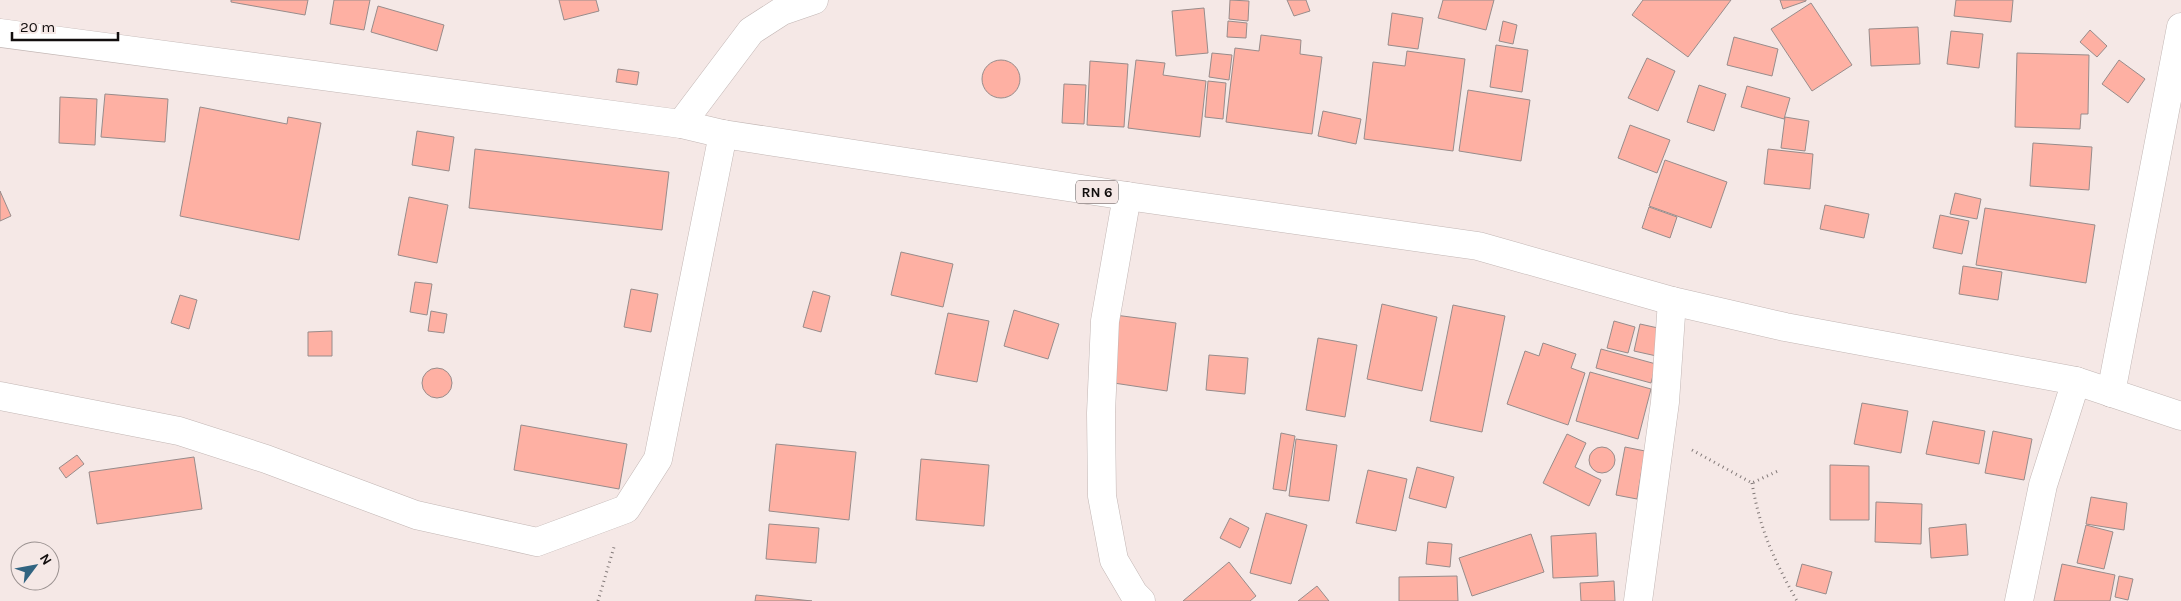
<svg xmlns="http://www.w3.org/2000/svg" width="2181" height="601" viewBox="0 0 2181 601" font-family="Karla,sans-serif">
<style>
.building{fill:#feb0a3;stroke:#988c8b}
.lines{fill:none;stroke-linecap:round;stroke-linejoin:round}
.minor-casing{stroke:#c2b6b4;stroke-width:29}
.major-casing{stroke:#c2b6b4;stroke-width:29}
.path{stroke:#827978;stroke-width:3;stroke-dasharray:1 4;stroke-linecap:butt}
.minor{stroke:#fff;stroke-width:28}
.major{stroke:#fff;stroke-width:28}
.labels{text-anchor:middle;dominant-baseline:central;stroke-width:5;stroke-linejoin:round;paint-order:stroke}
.shield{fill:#f5e8e6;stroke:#564f4f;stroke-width:1}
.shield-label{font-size:14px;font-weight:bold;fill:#120e0e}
</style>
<rect width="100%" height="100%" fill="#f5e8e6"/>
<!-- building -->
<path class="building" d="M 231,0 L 308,0 L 305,15 L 231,2 Z
M 334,0 L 370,0 L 364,30 L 330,24 Z
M 559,0 L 596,0 L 599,11 L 564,20 Z
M 1230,0 L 1249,1 L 1248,21 L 1229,19 Z
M 1287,0 L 1306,0 L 1310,11 L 1294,16 Z
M 1443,0 L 1494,0 L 1486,30 L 1438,18 Z
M 1643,0 L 1731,0 L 1688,57 L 1632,15 Z
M 1780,0 L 1806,0 L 1806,1 L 1783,9 Z
M 1956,0 L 2013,0 L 2011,22 L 1954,16 Z
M 1811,3 L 1852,65 L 1812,91 L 1771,29 Z
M 378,6 L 444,25 L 437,51 L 371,32 Z
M 1204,8 L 1208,53 L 1176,56 L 1172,11 Z
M 1392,13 L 1423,18 L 1418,49 L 1388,45 Z
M 1228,21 L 1247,23 L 1246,38 L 1227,37 Z
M 1503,21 L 1517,25 L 1513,44 L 1499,41 Z
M 1918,27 L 1920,64 L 1871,66 L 1869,29 Z
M 2090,30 L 2107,46 L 2097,57 L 2080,42 Z
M 1951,31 L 1983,34 L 1979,68 L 1947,64 Z
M 1261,35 L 1301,40 L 1300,54 L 1322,57 L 1312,134 L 1226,122 L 1235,48 L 1259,51 Z
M 1734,37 L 1778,49 L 1772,76 L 1727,65 Z
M 1496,45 L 1528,50 L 1522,92 L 1490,87 Z
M 1407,51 L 1465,59 L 1453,151 L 1364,139 L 1373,62 L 1405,66 Z
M 1212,53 L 1232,55 L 1229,80 L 1209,77 Z
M 2017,53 L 2089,55 L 2088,114 L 2081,114 L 2080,129 L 2015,127 Z
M 1647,58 L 1675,71 L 1658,111 L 1628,98 Z
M982 79a19 19 0 1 1 38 0a19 19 0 1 1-38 0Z
M 1136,60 L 1165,63 L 1163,75 L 1206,81 L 1200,137 L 1128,128 Z
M 2119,60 L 2145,79 L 2128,103 L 2102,84 Z
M 1090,61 L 1128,64 L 1124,127 L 1087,125 Z
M 618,69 L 639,72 L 637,85 L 616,82 Z
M 1208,81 L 1226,83 L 1223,119 L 1205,117 Z
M 1064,84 L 1086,85 L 1084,124 L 1062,123 Z
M 1699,85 L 1726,94 L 1714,131 L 1687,122 Z
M 1747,86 L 1790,98 L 1784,119 L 1741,107 Z
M 1468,90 L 1530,100 L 1521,161 L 1459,151 Z
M 105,94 L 168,99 L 165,142 L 101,137 Z
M 60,97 L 97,99 L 95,145 L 59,143 Z
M 200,107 L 287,124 L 288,117 L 321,123 L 299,240 L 180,216 Z
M 1323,111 L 1361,119 L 1356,144 L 1318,136 Z
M 1785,117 L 1809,121 L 1805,151 L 1781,148 Z
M 1630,125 L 1670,140 L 1657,173 L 1618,158 Z
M 417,131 L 454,137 L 449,171 L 412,165 Z
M 2033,143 L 2092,147 L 2089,190 L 2030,186 Z
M 475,149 L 669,172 L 662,230 L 469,208 Z
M 1768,149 L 1813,154 L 1810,189 L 1764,184 Z
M 1665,160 L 1727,182 L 1711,228 L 1649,206 Z
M 0,191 L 11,216 L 0,221 Z
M 1955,193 L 1981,199 L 1977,219 L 1950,214 Z
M 409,197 L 448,205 L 437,263 L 398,255 Z
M 1825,205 L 1869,214 L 1864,238 L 1820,229 Z
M 1649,207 L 1677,217 L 1670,238 L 1642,228 Z
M 1985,208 L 2095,225 L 2086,283 L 1976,265 Z
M 1940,215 L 1969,221 L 1962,254 L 1933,248 Z
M 901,252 L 953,264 L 943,307 L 891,295 Z
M 1963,266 L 2002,272 L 1998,300 L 1959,294 Z
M 415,282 L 432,284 L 427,315 L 410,312 Z
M 631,289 L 658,294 L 651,332 L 624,327 Z
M 813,291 L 830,296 L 821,332 L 803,327 Z
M 180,295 L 197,300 L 189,329 L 171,323 Z
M 1382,304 L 1437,317 L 1422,391 L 1367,379 Z
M 1453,305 L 1505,316 L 1482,432 L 1430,421 Z
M 1014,310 L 1059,324 L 1048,359 L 1004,346 Z
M 431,311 L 447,314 L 444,333 L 428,331 Z
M 948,313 L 989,321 L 977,382 L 935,374 Z
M 1115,315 L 1176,323 L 1167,391 L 1107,382 Z
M 1614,321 L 1635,327 L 1628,353 L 1607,348 Z
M 1640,324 L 1667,330 L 1661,357 L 1634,351 Z
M 332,331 L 332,356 L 308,356 L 308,332 Z
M 1318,338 L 1357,345 L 1345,417 L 1306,410 Z
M 1543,343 L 1576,354 L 1571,368 L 1585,373 L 1568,425 L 1507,404 L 1525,351 L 1539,356 Z
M 1601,349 L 1656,364 L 1651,383 L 1596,368 Z
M 1209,355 L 1248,358 L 1245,394 L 1206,390 Z
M422 383a15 15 0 1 1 30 0a15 15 0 1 1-30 0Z
M 1590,372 L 1651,389 L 1638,439 L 1576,421 Z
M 1862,403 L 1908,411 L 1901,453 L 1854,444 Z
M 1933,421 L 1985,431 L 1979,464 L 1926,454 Z
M 521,425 L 627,444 L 619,489 L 514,470 Z
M 1993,431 L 2032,439 L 2024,480 L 1985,473 Z
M 1281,433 L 1295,436 L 1286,491 L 1273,489 Z
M 1567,434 L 1586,443 L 1575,467 L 1601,480 L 1589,506 L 1543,483 Z
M 1296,439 L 1337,445 L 1329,501 L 1289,496 Z
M 776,444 L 856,452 L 849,520 L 769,511 Z
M1589 460a13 13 0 1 1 26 0a13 13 0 1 1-26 0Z
M 1625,447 L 1645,451 L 1637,499 L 1616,495 Z
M 77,455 L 84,464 L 66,478 L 59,468 Z
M 194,457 L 202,509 L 97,524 L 89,472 Z
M 921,459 L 989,465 L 984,526 L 916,520 Z
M 1830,465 L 1869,466 L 1869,520 L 1830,520 Z
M 1417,467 L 1454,477 L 1446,508 L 1409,498 Z
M 1368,470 L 1407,479 L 1396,531 L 1356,523 Z
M 2091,497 L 2127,503 L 2124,530 L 2086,524 Z
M 1876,502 L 1922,504 L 1921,544 L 1875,542 Z
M 1266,513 L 1307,525 L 1291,584 L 1250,573 Z
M 1230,518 L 1249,528 L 1240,548 L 1220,538 Z
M 769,524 L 819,528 L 816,563 L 766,559 Z
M 1966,524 L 1968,555 L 1931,558 L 1929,528 Z
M 2086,525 L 2113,532 L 2104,569 L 2077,563 Z
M 1596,533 L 1598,576 L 1553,578 L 1551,536 Z
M 1531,534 L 1544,572 L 1472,596 L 1459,558 Z
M 1428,542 L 1452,544 L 1450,567 L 1426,564 Z
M 1229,562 L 1256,596 L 1250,601 L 1183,601 Z
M 1802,564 L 1832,572 L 1826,594 L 1796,586 Z
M 2062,564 L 2115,575 L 2110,601 L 2054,601 Z
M 1457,576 L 1458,601 L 1399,601 L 1399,577 Z
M 2119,576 L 2133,579 L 2128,600 L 2115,597 Z
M 1614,581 L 1615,601 L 1581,601 L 1580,583 Z
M 1317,586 L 1329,601 L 1298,601 Z
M 756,595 L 812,601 L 755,601 Z"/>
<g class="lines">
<!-- minor casing -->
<g class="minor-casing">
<path id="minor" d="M 681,124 L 751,31 L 782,11 L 814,0
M 1127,196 L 1105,321 L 1101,413 L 1102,496 L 1114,560 L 1134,594 L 1141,601
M 2111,393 L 2181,27
M 0,396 L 179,431 L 266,459 L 416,515 L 537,542 L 626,509 L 658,459 L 723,134
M 1638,601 L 1665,402 L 1672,301
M 2019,601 L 2043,485 L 2076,381"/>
</g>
<!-- major casing -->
<g class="major-casing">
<path id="major" d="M 0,33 L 681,124 L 723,134 L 1127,196 L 1478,246 L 1672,301 L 1785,327 L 2076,381 L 2181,416"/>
</g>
<!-- path -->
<path class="path" d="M 1692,450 L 1752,483 L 1780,470
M 1752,483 C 1760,530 1774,560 1797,601
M 598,601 L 614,547"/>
<!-- minor -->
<use href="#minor" class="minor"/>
<!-- major -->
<use href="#major" class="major"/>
</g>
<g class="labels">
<!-- shield labels -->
<rect class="shield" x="1076" y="180.5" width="42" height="23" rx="4"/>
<g class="shield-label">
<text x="1097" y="192">RN 6</text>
</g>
</g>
<!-- north arrow -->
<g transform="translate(35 566) rotate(58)"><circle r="24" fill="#f5e8e6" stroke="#9a9190"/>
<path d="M0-4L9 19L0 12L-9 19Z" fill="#316481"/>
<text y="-8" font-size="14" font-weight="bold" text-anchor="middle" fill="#120e0e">N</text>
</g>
<!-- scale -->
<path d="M12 32v8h106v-8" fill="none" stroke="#120e0e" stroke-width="2.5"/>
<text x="20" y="32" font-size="15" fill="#120e0e" stroke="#f5e8e6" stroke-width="4" paint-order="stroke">20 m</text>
</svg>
